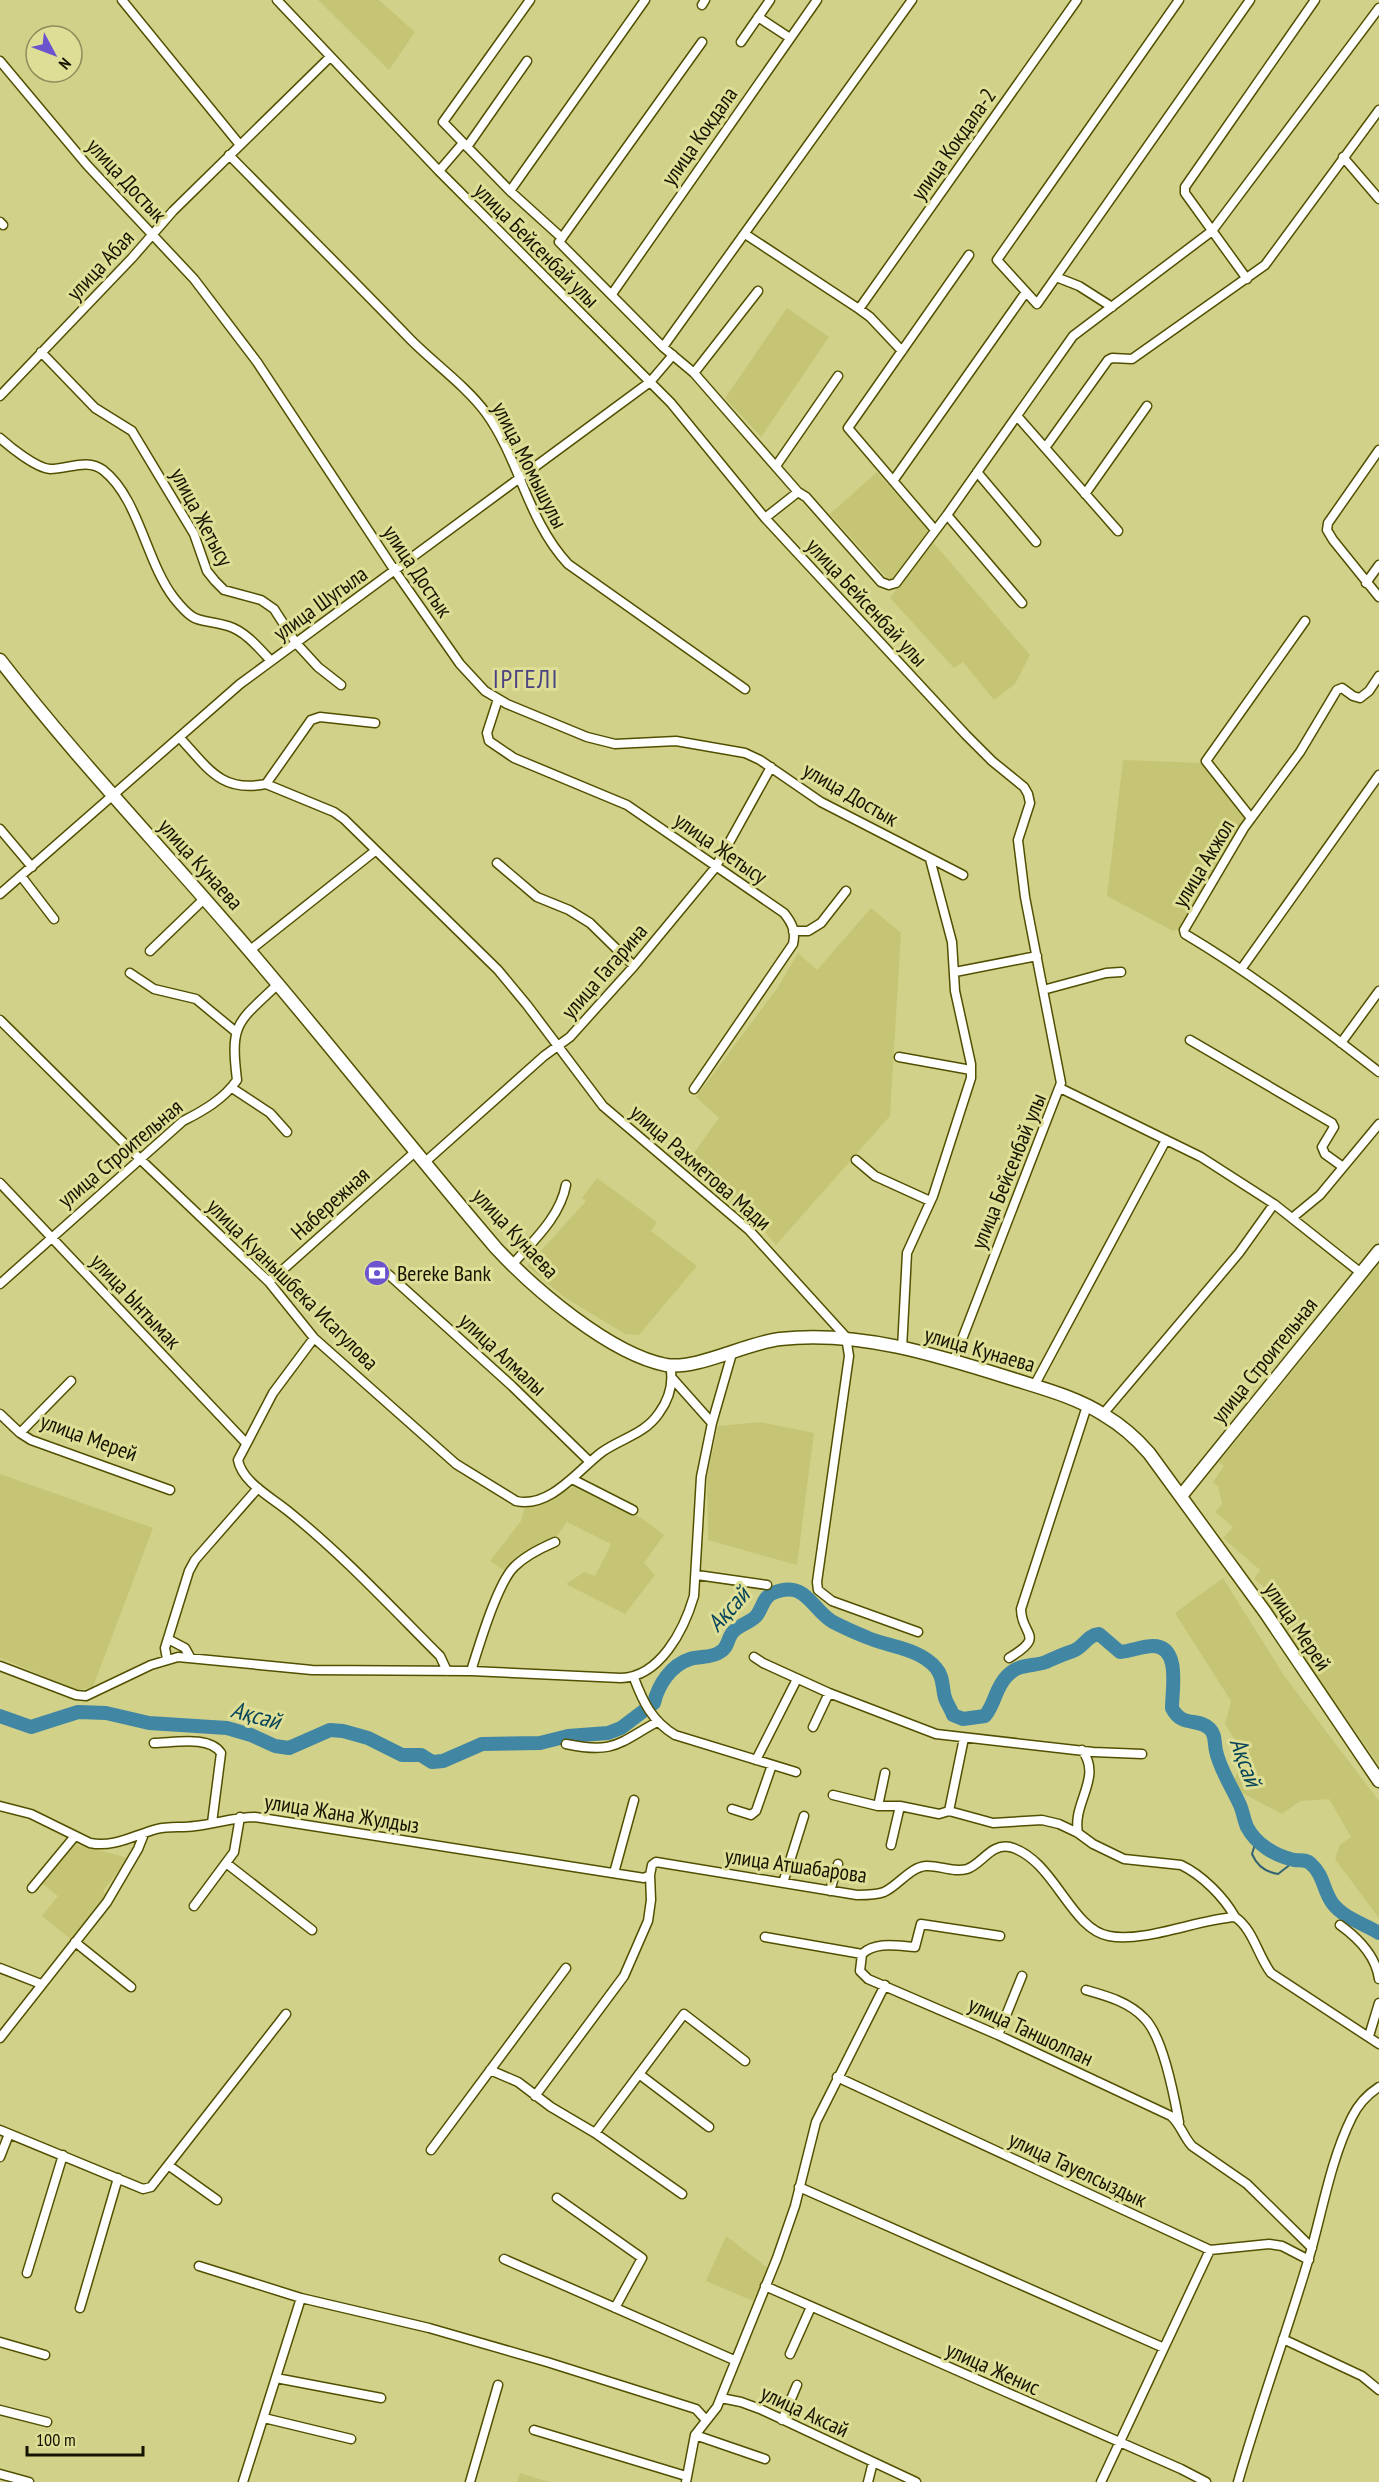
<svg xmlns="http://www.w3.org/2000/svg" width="1379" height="2482" viewBox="0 0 1379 2482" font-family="'PT Sans Narrow',sans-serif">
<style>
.built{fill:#c6c575}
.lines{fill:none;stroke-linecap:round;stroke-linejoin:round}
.stream{stroke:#346473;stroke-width:2}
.river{stroke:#4187a4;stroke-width:14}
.minor-casing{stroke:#525000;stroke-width:11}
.secondary-casing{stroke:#525000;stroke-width:15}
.minor{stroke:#fff;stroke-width:8}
.secondary{stroke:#fff;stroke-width:12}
.labels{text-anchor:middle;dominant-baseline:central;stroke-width:6;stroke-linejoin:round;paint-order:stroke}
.street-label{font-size:22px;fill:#151400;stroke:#dede96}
.poi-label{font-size:22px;fill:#151400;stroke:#dede96;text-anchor:start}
.water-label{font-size:24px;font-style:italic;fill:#054459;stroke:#dede96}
.quarter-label{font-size:26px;letter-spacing:1.5px;fill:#4c4381;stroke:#dede96}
</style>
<rect width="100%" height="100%" fill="#d1d18a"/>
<!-- built -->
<path class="built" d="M 318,0 L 379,0 L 415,32 L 389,70 Z
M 787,308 L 829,337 L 761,437 L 725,398 Z
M 877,472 L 928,530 L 896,578 L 888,579 L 830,514 Z
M 932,541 L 1030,655 L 1015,684 L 994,700 L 963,662 L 954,668 L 890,598 Z
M 1123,760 L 1201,763 L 1245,818 L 1180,929 L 1173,931 L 1107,896 Z
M 871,908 L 901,933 L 890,1116 L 776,1245 L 764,1231 L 685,1165 L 719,1118 L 696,1097 L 778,987 L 798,953 L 817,970 Z
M 597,1178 L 657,1222 L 651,1231 L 697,1266 L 639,1335 L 625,1334 L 564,1297 L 527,1266 L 586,1201 L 582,1198 Z
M 1379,1264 L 1379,1765 L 1265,1602 L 1275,1595 L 1254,1579 L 1260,1570 L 1223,1538 L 1233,1527 L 1215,1512 L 1222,1504 L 1218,1486 L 1213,1482 L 1224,1466 L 1219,1462 Z
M 761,1422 L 814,1433 L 797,1565 L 708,1540 L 707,1478 L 718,1426 Z
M 0,1474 L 153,1528 L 93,1687 L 78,1690 L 0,1658 Z
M 576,1486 L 643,1519 L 664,1535 L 644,1563 L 655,1575 L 625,1614 L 566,1584 L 584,1572 L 595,1576 L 611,1544 L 567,1522 L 556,1537 L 540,1542 L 504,1570 L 490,1561 L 521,1521 L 524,1509 Z
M 1223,1578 L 1285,1677 L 1379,1801 L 1379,1918 L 1335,1859 L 1340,1845 L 1351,1837 L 1329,1799 L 1300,1801 L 1282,1814 L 1242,1793 L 1234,1781 L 1244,1754 L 1225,1724 L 1231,1701 L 1175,1613 Z
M 75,1844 L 128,1858 L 103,1891 L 107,1895 L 72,1940 L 42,1916 L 58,1896 L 42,1883 Z
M 726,2236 L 768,2268 L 753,2301 L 706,2281 Z
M 520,2473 L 549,2482 L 517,2482 Z"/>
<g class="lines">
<!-- stream -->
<path class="stream" d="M 1256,1841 L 1252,1854 C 1257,1866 1265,1872 1278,1874 L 1296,1860"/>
<!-- river -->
<path class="river" d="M 0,1716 L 31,1727 L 78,1712 L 106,1713 L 149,1723 L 227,1728 L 251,1735 L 275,1746 L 289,1748 L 330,1730 L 343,1731 L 368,1738 L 402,1755 L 421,1755 L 432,1762 L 443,1761 L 482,1744 L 540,1743 L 568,1736 L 608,1733 L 621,1728 L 654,1703 C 658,1685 671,1665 690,1659 C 700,1656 712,1658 720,1652 C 728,1648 727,1640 732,1633 C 739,1624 751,1623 757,1615 C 763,1607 763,1597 773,1593 C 806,1579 811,1609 833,1622 C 843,1627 856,1633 866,1637 C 888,1647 920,1648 936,1668 C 944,1677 942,1688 945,1698 C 947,1704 951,1709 953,1715 L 963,1719 L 985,1716 C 996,1702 995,1688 1007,1676 C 1019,1663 1032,1667 1046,1662 C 1055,1658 1063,1654 1073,1651 C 1084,1647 1087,1635 1099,1634 L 1120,1652 C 1131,1651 1143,1646 1153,1646 C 1181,1646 1172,1690 1172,1708 C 1182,1728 1198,1717 1210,1729 C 1216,1735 1214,1743 1216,1751 C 1220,1770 1232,1787 1240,1805 C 1243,1812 1244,1820 1247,1827 C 1256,1844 1275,1856 1294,1860 C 1301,1861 1306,1859 1311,1864 C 1324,1875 1323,1891 1333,1904 C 1344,1918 1364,1924 1379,1933"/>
<!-- minor casing -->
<g class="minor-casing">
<path id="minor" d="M 122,0 L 240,145
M 277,0 L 439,171 L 671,403 L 765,518 L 966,735 L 992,761 L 1024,787 L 1028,794 L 1030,803 L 1018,840 L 1025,897 L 1061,1083 L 954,1360
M 530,0 L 443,122 L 510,191 L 562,238
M 1179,0 L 997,260 L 1037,304 L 1250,0
M 702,5 L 705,0
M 758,17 L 790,38
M 702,42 L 559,242 L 663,347 L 694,373 L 798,492 L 806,497 L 881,582 L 889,585 L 896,583 L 947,515 L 1073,336 L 1212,231 L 1379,8
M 741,42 L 770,0
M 0,61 L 87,165 L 194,279 L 257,362 L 395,571 L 460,664 L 485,691 L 507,704 L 587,737 L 615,744 L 676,741 L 745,753 L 760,760 L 821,802 L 963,875
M 467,147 L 527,61
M 229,155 C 290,217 351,278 411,340 C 435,364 466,386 486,413 C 520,460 527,520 568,564 L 745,689
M 1343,157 L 1379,199
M 439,171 L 463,143
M 510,191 L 645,0
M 0,222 L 3,225
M 745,234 L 859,309 L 870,317 L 902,351
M 1056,277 L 1079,286 L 1112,307
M 1247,279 L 1185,193 L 1185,187 L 1315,0
M 612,294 L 817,0
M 859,309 L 1077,0
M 663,347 L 912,0
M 41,352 L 95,408 L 132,431 L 194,534 L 207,571 L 215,581 L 224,590 L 261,600 L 274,609 L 296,643 L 318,667 L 341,685
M 694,373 L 758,291
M 0,396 L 132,258 L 173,211 L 330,57
M 1017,416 L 1118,531
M 0,438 C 10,447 36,468 50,469 C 69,469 87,458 103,470 C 139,498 146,562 174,598 C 197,627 198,617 228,626 C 245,631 259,648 271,661
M 1045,448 L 1108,360 L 1112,358 L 1132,359 L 1265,265 L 1379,110
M 1379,450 L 1328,523 L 1327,530 L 1333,540 L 1379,597
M 776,466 L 838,376
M 977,472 L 1036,542
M 893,481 L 1026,292
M 1085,494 L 1147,406
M 947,515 L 1022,603
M 765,518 L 798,492
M 935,530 L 848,428 L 969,255
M 1366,583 L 1379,565
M 1379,676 L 1369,691 L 1360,698 L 1353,696 L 1342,688 L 1337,690 L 1300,752 L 1244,828 L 1184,930 L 1185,934 C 1254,975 1316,1023 1379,1072
M 498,699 L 487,733 L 489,741 L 514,758 L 627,805 L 784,913 C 792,923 796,931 793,944 L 694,1089
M 180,738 C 208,768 221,793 266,784 L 311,720 L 320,717 L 375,723
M 266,784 L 334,812 L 344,819 L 498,970 L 527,1005 L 603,1106 L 749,1230 L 846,1337 L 849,1356 L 817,1582 L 818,1590 L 832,1601 L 918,1632
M 1251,818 L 1206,761 L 1305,621
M 0,829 L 32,867
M 497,863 L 537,897 L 569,910 L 590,923 L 634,966
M 21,876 L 54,919
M 0,894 L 240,684 L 650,382 L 673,355
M 793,931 L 808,931 L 821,923 L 846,891
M 150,951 L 204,899
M 249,951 L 375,851
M 1242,968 L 1379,775
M 955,972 L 1037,956
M 130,973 L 154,989 L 196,999 L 236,1032
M 1043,990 L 1106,973 L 1121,972
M 0,1020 L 140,1159 L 269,1282 L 314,1338 L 456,1464 L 516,1501 C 550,1509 579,1469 602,1452 C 622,1438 645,1434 659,1413 C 670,1398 674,1383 670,1365
M 1190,1040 L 1332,1123 L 1334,1127 L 1322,1147 L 1325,1154 L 1343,1167
M 1341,1043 L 1379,991
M 899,1057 L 971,1070
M 232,1088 L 270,1113 L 287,1132
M 1060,1088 L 1201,1157 L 1274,1204 L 1361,1273
M 856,1160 L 875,1176 L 930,1201
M 424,1163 L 544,1056 L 570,1037 L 634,966 L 715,868 L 771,767
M 0,1183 L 246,1443
M 1292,1218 L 1320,1195 L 1379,1124
M 512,1265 C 533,1241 560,1217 566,1185
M 388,1274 L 512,1386 L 590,1462
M 269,1282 L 415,1152
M 0,1284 L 183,1121 C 203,1111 224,1099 237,1080 C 230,1023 237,1023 277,985
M 314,1338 L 273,1393 L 238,1460 C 242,1482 271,1497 288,1511 C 343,1555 390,1606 440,1656 L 447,1671
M 902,1349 L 907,1253 L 933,1196 L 971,1078 L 971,1064 L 955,991 L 952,942 L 930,859
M 672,1378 L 712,1423
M 1034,1386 L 1166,1140
M 0,1414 L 20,1433 L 31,1440 L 170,1490
M 1103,1414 L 1239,1253 L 1274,1204
M 20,1433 L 71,1381
M 572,1479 L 633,1510
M 697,1575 L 767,1585
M 168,1639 L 185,1648 L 190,1657
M 754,1657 L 763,1663 L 829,1693 L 936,1734 L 1093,1752 L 1142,1754
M 1009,1658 C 1047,1635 1021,1636 1021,1609 L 1087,1406
M 167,1659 L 165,1648 L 189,1571 L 195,1560 L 258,1488
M 0,1666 L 76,1695 L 86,1696 L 151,1665 L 178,1657 L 312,1670 L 471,1671 L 621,1678 C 660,1677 684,1630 694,1596 L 701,1477 L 712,1423 L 733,1350
M 471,1671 C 479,1646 497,1584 514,1567 C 525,1556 541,1548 555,1542
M 634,1678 C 643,1702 652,1721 675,1735 L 796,1772
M 813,1727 L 829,1693
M 154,1743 C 173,1743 209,1735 221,1753 L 212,1823
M 566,1744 C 614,1754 617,1744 657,1722
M 756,1760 L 797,1679
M 833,1795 L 878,1806 L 900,1806 L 939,1814 L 949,1811 L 993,1823 L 1042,1820 L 1059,1824 L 1078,1833 L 1093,1844 L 1124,1859 L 1181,1865 C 1202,1875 1224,1897 1235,1917
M 0,1806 L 31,1814 L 90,1843 C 114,1848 134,1835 157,1829 C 169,1826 183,1828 195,1826 C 215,1824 234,1817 255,1817 L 644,1878 L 650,1875
M 878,1806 L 885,1773
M 732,1809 L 751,1815 L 756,1811 L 772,1765
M 949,1811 L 964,1738
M 1078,1833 C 1072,1802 1103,1778 1082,1750
M 891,1845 L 900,1806
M 226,1863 L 312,1930
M 614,1873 L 634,1800
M 783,1883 L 804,1816
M 32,1888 L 75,1836
M 830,1891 L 838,1864
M 194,1906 L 234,1852 L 240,1817
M 1340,1925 C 1358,1938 1376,1956 1379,1979
M 1000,1936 L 921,1924 L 915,1947 C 898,1946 876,1941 862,1954 L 860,1971 L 868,1979 L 998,2035 L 1171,2116 C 1181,2125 1183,2136 1192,2146 L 1247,2184 L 1312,2248
M 765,1937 L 862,1954
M 75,1942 L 131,1987
M 0,1968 L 41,1984
M 1086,1990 C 1107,1996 1129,2002 1144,2018 C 1163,2036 1174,2096 1179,2122
M 998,2035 L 1022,1976
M 1369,2036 L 1379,2003
M 0,2038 L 107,1902 L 138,1849 L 144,1834
M 490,2070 L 518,2082 L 551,2107 L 595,2133 L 682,2194
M 639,2074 L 709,2127
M 837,2077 L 1210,2250 L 1269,2244 L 1282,2246 L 1309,2260
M 535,2096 L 624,1976 L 648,1921 L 651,1900 L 650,1875 L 652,1865 L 656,1862 L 857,1895 C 866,1895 876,1895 884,1892 C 898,1886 910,1867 926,1866 C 939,1865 953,1873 967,1869 C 982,1864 991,1843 1010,1847 C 1054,1859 1070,1929 1109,1936 C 1144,1943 1199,1919 1235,1917 C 1253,1929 1258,1956 1271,1973 L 1379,2044
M 0,2130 L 143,2189 L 151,2187 L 286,2014
M 595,2133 L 684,2014 L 745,2061
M 431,2150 L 566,1968
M 0,2157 L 9,2134
M 168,2165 L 217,2200
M 799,2187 L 1164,2348
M 557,2198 L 642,2258 L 615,2308
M 504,2259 L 734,2360
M 199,2266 L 301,2298 L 429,2328 L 547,2362 L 696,2409 L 706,2420
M 27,2273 L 63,2155
M 765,2286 L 1181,2469 L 1206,2482
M 80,2308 L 118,2178
M 1283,2339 L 1362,2376 L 1379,2390
M 0,2342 L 45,2355
M 790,2354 L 811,2307
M 276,2378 L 381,2398
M 721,2398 L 741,2402 L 760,2409 L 916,2482
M 0,2410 L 47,2422
M 264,2418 L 351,2439
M 782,2420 L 797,2385
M 534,2430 L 686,2476
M 695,2435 L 765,2459
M 0,2474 L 29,2482
M 243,2482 L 301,2298
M 470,2482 L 498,2385
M 686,2482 L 695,2435 L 717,2407 L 777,2258 L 795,2206 L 816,2122 L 885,1985
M 868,2482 L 873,2462
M 1101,2482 L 1210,2250
M 1238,2482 C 1259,2408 1286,2335 1308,2261 C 1322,2214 1330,2161 1352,2117 C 1358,2105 1368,2094 1379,2087"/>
</g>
<!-- secondary casing -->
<g class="secondary-casing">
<path id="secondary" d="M 0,660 C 74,756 158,844 237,936 C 325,1038 408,1145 496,1248 C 534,1289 610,1354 666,1365 C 697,1370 746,1343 780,1339 C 860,1330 940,1356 1016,1380 C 1045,1389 1078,1398 1104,1415 C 1121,1425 1136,1438 1149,1453 L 1265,1612 L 1379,1781
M 1181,1496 L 1379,1251"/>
</g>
<!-- minor -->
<use href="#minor" class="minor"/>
<!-- secondary -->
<use href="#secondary" class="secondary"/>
</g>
<!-- icons -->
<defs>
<g id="bank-disc" transform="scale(1.35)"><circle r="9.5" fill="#6c54ce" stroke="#dede96"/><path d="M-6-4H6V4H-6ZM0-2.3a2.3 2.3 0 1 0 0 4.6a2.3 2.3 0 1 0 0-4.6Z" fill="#fff"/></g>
</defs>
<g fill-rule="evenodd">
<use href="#bank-disc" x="377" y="1273"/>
</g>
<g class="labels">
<!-- street labels -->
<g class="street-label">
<text transform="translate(699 136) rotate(-55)">улица Кокдала</text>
<text transform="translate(953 144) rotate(-55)">улица Кокдала-2</text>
<text transform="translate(127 180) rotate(47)">улица Достык</text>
<text transform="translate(537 245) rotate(45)">улица Бейсенбай улы</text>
<text transform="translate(100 265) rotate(-47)">улица Абая</text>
<text transform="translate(530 465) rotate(63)">улица Момышулы</text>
<text transform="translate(202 517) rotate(62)">улица Жетысу</text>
<text transform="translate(418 571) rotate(56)">улица Достык</text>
<text transform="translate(867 602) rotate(47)">улица Бейсенбай улы</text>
<text transform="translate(320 603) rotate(-36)">улица Шугыла</text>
<text transform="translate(851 794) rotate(30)">улица Достык</text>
<text transform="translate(721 848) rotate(35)">улица Жетысу</text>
<text transform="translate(1203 863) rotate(-59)">улица Акжол</text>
<text transform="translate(201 864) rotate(48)">улица Кунаева</text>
<text transform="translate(604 971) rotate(-49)">улица Гагарина</text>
<text transform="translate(120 1153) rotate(-40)">улица Строительная</text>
<text transform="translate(701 1167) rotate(41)">улица Рахметова Мади</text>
<text transform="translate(1008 1171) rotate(-68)">улица Бейсенбай улы</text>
<text transform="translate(330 1203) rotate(-42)">Набережная</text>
<text transform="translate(516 1233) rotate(47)">улица Кунаева</text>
<text transform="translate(293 1284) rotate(45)">улица Куанышбека Исагулова</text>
<text transform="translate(136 1301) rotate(47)">улица Ынтымак</text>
<text transform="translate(980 1349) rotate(16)">улица Кунаева</text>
<text transform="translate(503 1354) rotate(43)">улица Алмалы</text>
<text transform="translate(1264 1360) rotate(-51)">улица Строительная</text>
<text transform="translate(89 1437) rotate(20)">улица Мерей</text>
<text transform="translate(1298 1626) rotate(56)">улица Мерей</text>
<text transform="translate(342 1813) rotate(9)">улица Жана Жулдыз</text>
<text transform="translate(796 1865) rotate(8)">улица Атшабарова</text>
<text transform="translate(1031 2031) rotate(25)">улица Таншолпан</text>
<text transform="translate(1078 2169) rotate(25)">улица Тауелсыздык</text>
<text transform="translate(993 2368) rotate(24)">улица Женис</text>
<text transform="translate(805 2411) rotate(25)">улица Аксай</text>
</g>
<!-- poi labels -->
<g class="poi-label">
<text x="397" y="1273">Bereke Bank</text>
</g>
<!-- water labels -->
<g class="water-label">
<text transform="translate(728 1609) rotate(-48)">Ақсай</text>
<text transform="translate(256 1715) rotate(15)">Ақсай</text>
<text transform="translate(1246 1762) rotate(70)">Ақсай</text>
</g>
<!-- quarter labels -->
<g class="quarter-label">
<text x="526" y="678">ІРГЕЛІ</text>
</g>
</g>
<!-- north arrow -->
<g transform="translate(54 54) rotate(131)"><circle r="28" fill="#dede96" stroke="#8e8d5a" stroke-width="1.5"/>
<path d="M0-4.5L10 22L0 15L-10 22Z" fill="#6c54ce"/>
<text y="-9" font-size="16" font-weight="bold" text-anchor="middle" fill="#151400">N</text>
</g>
<!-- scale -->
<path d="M27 2446v9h116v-9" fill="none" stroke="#151400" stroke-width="3"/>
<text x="36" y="2446" font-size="18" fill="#151400" stroke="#dede96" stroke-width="4.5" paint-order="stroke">100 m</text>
</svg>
